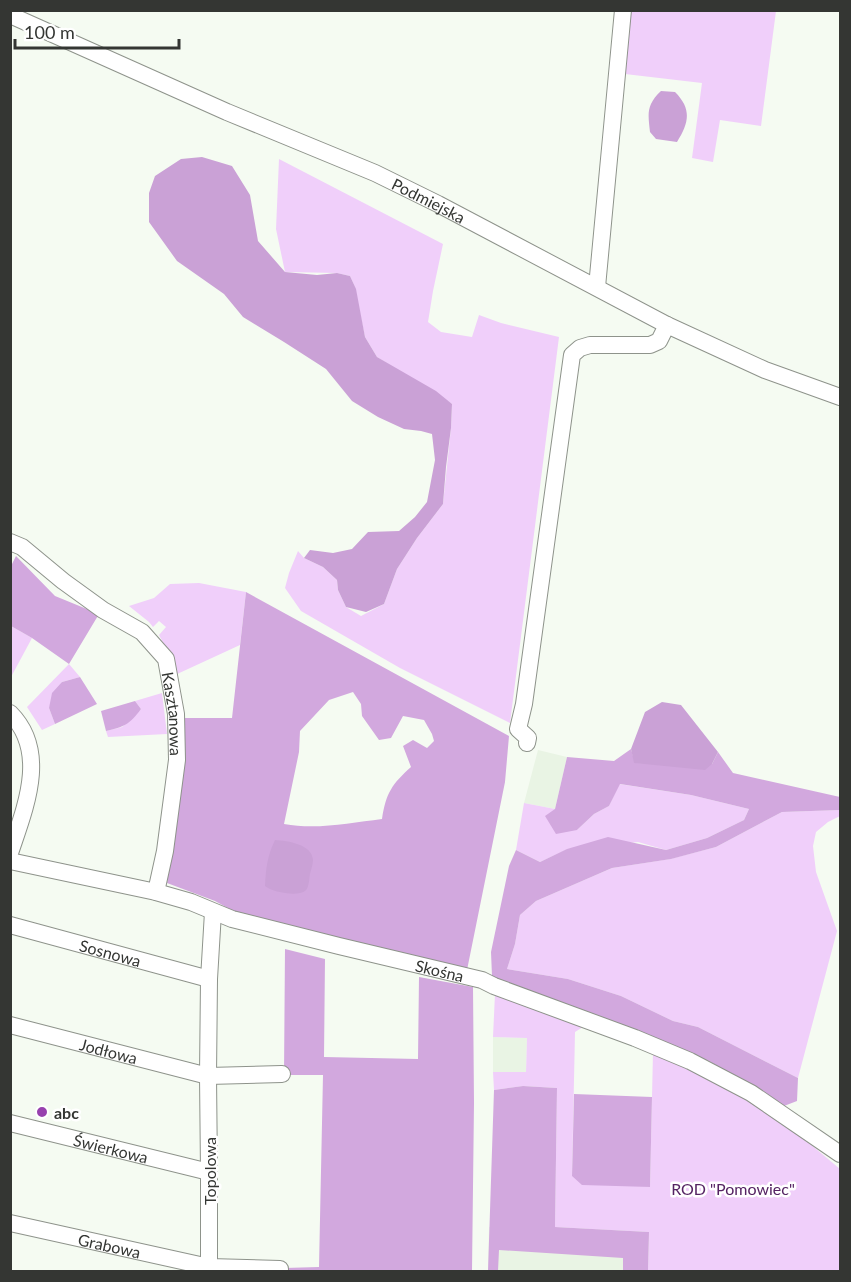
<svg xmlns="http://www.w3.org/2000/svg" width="851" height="1282" viewBox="0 0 851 1282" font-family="Lato,sans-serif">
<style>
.built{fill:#e9f4e4}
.green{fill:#f0cffa}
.forest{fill:#d2a8de;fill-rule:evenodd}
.water{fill:#caa1d6}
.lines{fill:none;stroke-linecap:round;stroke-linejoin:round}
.minor-casing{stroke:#8e938b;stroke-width:18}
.minor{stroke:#fff;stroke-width:16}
.poi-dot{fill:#9741ae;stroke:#fff;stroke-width:2}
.labels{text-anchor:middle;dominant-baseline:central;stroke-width:5;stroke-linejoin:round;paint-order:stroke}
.street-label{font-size:16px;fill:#343633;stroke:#fff}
.poi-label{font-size:16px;font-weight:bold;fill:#343633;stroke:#fff;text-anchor:start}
.park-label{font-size:16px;fill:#552363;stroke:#fff}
</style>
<rect width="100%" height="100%" fill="#f5fbf2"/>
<!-- built -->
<path class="built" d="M 538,750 L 567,757 L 555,809 L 524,803 Z
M 493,1037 L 527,1038 L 526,1073 L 493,1072 Z
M 489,1227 L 649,1232 L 648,1271 L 488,1272 Z"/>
<!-- green -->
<path class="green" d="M 630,11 L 776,11 L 761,126 L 720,120 L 713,162 L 692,158 L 702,83 L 625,74 Z
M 279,159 L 443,244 L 433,291 L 428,322 L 441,332 L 472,337 L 479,315 L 501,323 L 559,337 L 510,723 L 400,668 L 301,611 L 285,588 L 289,573 L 298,551 L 304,558 L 323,567 L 337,580 L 338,590 L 346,607 L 361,616 L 384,604 L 397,569 L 417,538 L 443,504 L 451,428 L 452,404 L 377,357 L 365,337 L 354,285 L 350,276 L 337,273 L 285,272 L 276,229 Z
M 199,583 L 246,592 L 240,645 L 175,675 L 172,660 L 159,635 L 166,627 L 159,621 L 153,627 L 149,622 L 129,606 L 154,598 L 170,584 Z
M 11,626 L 32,638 L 11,677 Z
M 69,664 L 80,677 L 62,682 L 49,708 L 55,724 L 42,730 L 27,707 Z
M 162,693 L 167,734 L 108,737 L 106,731 L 122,727 L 141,709 L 135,701 Z
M 619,784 L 691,795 L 749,809 L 744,820 L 707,838 L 666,850 L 638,842 L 568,849 L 540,862 L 516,850 L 524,803 L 555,809 L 577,830 L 594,814 L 609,806 Z
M 840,810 L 840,816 L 828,822 L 816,832 L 813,846 L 816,872 L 837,931 L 798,1078 L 698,1027 L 673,1021 L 621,996 L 568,979 L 507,969 L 515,944 L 520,915 L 536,901 L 612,868 L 670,859 L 716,847 L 782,812 Z
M 495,994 L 583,1027 L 575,1032 L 572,1176 L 650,1187 L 653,1052 L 724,1087 L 785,1123 L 840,1169 L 840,1271 L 648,1271 L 649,1232 L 555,1227 L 557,1088 L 523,1086 L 494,1090 L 493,1072 L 526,1072 L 527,1038 L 493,1037 Z"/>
<!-- forest -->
<path class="forest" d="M 16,556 L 55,596 L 99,614 L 69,664 L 32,638 L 11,626 L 11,566 Z
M 246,592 L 509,736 L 505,782 L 467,970 L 248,919 L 215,901 L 167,883 L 180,795 L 182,718 L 232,718 ZM 353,692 L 361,704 L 362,716 L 379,740 L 391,738 L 403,716 L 424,720 L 432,734 L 434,741 L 427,748 L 413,740 L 403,746 L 411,767 C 392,784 386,793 382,819 C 350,823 316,830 284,824 L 299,752 L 300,731 L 329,700 Z
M 80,677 L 97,704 L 55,724 L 49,708 L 52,693 L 62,682 Z
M 135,701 L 141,709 C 130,724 124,727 106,731 L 101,711 Z
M 631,749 L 635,763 L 712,764 L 718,752 L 733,773 L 840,797 L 840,810 L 782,812 L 716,847 L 671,859 L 612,868 L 536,901 L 520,915 L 515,944 L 507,969 L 568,979 L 621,996 L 673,1021 L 698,1027 L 798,1078 L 797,1101 L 784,1106 L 709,1061 L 659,1041 L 507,984 L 492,976 L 491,952 L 509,866 L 516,850 L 540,862 L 567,849 L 608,837 L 666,850 L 707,838 L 744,820 L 749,809 L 691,795 L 620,784 L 609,806 L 594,814 L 577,830 L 556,834 L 545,816 L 555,809 L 567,757 L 614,761 Z
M 285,949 L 325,959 L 324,1057 L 418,1059 L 419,977 L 473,987 L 474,1103 L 472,1271 L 284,1272 L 284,1268 L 319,1267 L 323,1075 L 284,1075 Z
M 523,1086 L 557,1088 L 555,1227 L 649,1232 L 648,1271 L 623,1271 L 623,1258 L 499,1250 L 498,1271 L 488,1271 L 494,1090 Z
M 574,1094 L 652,1097 L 650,1187 L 582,1185 L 572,1176 Z"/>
<!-- water -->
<path class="water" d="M 661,91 L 675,92 C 692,109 689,123 677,142 L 656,139 L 650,132 C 648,114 646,105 661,91 Z
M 202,157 L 232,166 L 250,195 L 258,241 L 285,272 L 317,275 L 337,273 L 350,276 L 356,289 L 365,337 L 377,357 L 436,391 L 452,404 L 451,428 L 446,467 L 443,504 L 417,538 L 397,569 L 384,604 L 366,612 L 346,607 L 338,590 L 337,580 L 323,567 L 304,558 L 310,550 L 333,553 L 352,549 L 368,532 L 399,531 L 415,517 L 427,502 L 435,460 L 432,434 L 421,431 L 404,429 L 378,417 L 352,401 L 326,369 L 284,342 L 243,317 L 224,294 L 177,261 L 149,222 L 149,193 L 155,176 L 181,159 Z
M 662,702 L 681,705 L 718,752 L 712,764 L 705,770 L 634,763 L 631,749 L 645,712 Z
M 275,840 C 288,841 312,844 313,860 C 313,864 311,870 310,874 C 309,880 309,888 305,891 C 297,897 272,892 265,886 C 266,868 267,857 275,840 Z"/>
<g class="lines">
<!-- minor casing -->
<g class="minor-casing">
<g id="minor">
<path id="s1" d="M 10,15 L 227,112 L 375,173 L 438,204 L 667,325 L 765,370 L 840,397"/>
<path d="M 597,287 L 623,10"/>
<path id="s2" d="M 10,542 L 22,547 L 63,581 L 103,610 L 142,632 L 166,659 L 176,714 L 177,760 L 165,851 L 156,892"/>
<path d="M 10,713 C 49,752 25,808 10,853"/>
<path d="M 527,743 L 528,738 L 518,729 L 524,704 L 572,355 L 580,348 L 590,345 L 650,345 L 659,341 L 667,325"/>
<path id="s3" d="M 10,861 L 156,892 L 191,902 L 232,919 L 339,946 L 482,980 L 494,986 L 635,1038 L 690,1061 L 751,1093 L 840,1154"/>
<path id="s4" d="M 10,925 L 209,979"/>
<path id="s5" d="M 10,1025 L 208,1076 L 282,1074"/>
<path id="s6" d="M 10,1123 L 209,1172"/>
<path id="s7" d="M 10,1223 L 209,1267 L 280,1269"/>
<path d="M 209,1272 L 209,1172 L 208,1076 L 209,979 L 213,912"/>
</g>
</g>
<!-- minor -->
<use href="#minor" class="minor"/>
</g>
<!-- markers -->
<circle class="poi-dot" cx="42" cy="1112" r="6"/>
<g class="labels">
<!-- street labels -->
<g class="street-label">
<text stroke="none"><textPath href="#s1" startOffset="458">Podmiejska</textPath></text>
<text stroke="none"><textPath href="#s2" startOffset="252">Kasztanowa</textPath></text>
<text stroke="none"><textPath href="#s4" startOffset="104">Sosnowa</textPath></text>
<text stroke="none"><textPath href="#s3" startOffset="444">Skośna</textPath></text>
<text stroke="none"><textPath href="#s5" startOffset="102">Jodłowa</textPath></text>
<text stroke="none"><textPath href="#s6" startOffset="104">Świerkowa</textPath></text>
<text transform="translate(209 1171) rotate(-90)">Topolowa</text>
<text stroke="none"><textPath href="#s7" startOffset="102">Grabowa</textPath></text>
</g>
<!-- poi labels -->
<g class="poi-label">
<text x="54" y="1112">abc</text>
</g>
<!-- park labels -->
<g class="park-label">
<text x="733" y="1188">ROD "Pomowiec"</text>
</g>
</g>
<!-- border -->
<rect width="851" height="1282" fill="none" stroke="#343633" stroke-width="24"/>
<!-- scale -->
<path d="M15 39v9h164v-9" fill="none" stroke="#343633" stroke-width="3"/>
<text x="24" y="39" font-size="18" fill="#343633" stroke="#ffffff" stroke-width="4.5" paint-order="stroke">100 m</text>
</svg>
